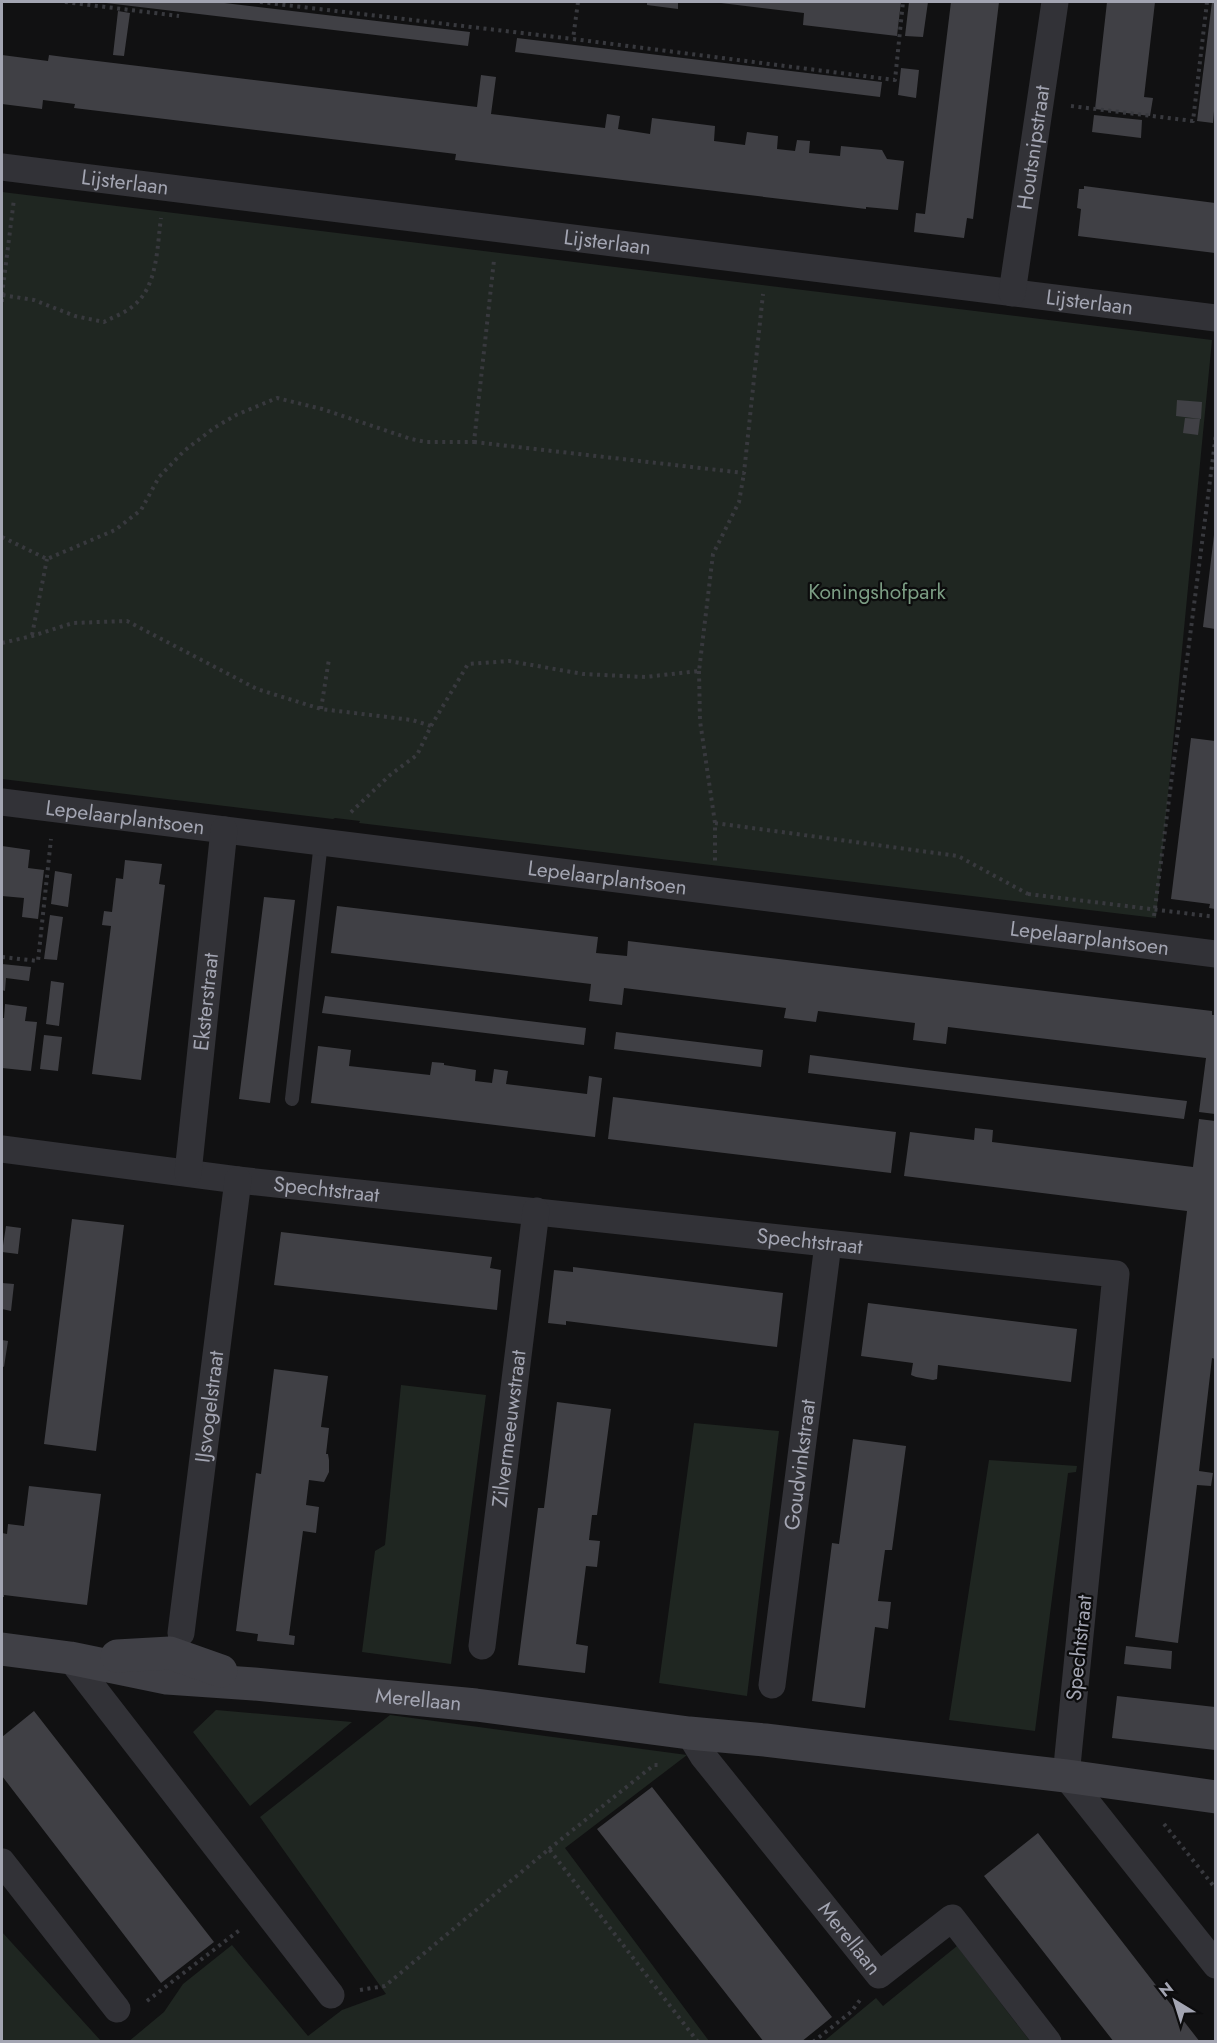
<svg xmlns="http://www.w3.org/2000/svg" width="1217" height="2043" viewBox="0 0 1217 2043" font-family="Jost,sans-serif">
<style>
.green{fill:#1f2621}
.building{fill:#404045}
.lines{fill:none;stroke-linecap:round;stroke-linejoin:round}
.path{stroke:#38393e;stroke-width:4;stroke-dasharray:3 4.5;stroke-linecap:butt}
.lane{stroke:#323237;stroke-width:14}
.street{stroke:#323237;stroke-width:27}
.secondary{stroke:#404046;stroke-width:33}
.labels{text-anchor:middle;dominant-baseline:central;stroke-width:4.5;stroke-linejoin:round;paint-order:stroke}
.street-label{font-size:21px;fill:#a3a5b2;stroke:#0c0c0d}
.park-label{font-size:21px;fill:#7b9c83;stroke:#0c0c0d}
</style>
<rect width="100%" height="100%" fill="#111112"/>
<!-- green -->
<path class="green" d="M 2,192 L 1212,340 L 1156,918 L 359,823 L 360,821 L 335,818 L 333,819 L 2,779 Z
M 401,1385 L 486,1395 L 451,1664 L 362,1652 L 375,1551 L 385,1545 Z
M 694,1423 L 779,1431 L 747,1696 L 659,1683 Z
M 989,1460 L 1077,1466 L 1076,1472 L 1068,1473 L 1035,1731 L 949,1720 Z
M 216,1710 L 352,1722 L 250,1806 L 193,1732 Z
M 390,1715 L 687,1755 L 565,1848 L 709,2041 L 128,2042 L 164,2012 L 183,1984 L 232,1945 L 308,2036 L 342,2010 L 386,1994 L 260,1817 Z
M 2,1932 L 101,2041 L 2,2041 Z
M 957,1946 L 1030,2041 L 823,2042 L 876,1998 L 883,2006 Z"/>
<!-- building -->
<path class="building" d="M 107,2 L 216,2 L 470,32 L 468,46 L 106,3 Z
M 647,2 L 678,2 L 678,9 L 647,5 Z
M 721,2 L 901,2 L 897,36 L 803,25 L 804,13 L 721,3 Z
M 909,2 L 928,2 L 923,37 L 905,36 Z
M 951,2 L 999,2 L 973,219 L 967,218 L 964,238 L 914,232 L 916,213 L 925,214 Z
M 1107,2 L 1155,2 L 1144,97 L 1153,98 L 1150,116 L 1095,109 Z
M 1212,2 L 1215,2 L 1215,99 L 1213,123 L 1197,121 Z
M 118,11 L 130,13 L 124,56 L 113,55 Z
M 517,38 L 882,82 L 880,97 L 515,52 Z
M 2,55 L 48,61 L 49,55 L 64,57 L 477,107 L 481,75 L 496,77 L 491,114 L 605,128 L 607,114 L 620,116 L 618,129 L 650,134 L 652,118 L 715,126 L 714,141 L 745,145 L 747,132 L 778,136 L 777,149 L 795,151 L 797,140 L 810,141 L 809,153 L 840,156 L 841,146 L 882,150 L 887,159 L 904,161 L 898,210 L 866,207 L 866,209 L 471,162 L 455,160 L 456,154 L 74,108 L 75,104 L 43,100 L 42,109 L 2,104 Z
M 901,68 L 919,70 L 916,98 L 898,95 Z
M 1094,115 L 1142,120 L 1141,138 L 1092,132 Z
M 1084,186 L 1215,203 L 1215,253 L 1078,236 L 1081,209 L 1077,208 L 1079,189 L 1084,189 Z
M 1177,400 L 1202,402 L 1201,419 L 1176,416 Z
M 1185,418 L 1200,419 L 1198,435 L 1183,433 Z
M 1214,535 L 1215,535 L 1215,629 L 1203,627 Z
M 1191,738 L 1215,741 L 1215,909 L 1209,908 L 1210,904 L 1171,899 Z
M 2,846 L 30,850 L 28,868 L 44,870 L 38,919 L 22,917 L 24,898 L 2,896 Z
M 125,860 L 162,864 L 159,884 L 165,885 L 141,1080 L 92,1074 L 111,926 L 102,925 L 104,911 L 112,912 L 116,878 L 123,879 Z
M 55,871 L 72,874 L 68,907 L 51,904 Z
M 264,897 L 295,900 L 270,1103 L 239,1099 Z
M 337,906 L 598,937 L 596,953 L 627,956 L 628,941 L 1212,1011 L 1212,1015 L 1215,1015 L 1215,1114 L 1199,1112 L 1206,1058 L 948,1027 L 946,1044 L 913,1040 L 915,1023 L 818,1011 L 816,1022 L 784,1018 L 786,1008 L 624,988 L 622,1005 L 589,1001 L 591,984 L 331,953 Z
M 50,915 L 63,917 L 57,960 L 44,959 Z
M 2,964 L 31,967 L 29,981 L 6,978 L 5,991 L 2,990 Z
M 51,981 L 64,983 L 59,1026 L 46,1024 Z
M 325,996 L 586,1028 L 584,1045 L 322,1013 Z
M 5,1004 L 27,1007 L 25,1021 L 37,1022 L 31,1071 L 2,1068 L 2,1018 L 4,1018 Z
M 616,1032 L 763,1050 L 761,1067 L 614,1049 Z
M 44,1035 L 62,1037 L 58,1071 L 40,1069 Z
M 318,1046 L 351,1050 L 349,1066 L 430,1075 L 432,1062 L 444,1063 L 444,1065 L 476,1070 L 475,1081 L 492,1083 L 494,1069 L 508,1071 L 506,1084 L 587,1094 L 589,1076 L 602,1078 L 595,1137 L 311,1103 Z
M 810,1055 L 926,1070 L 1187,1101 L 1184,1119 L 808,1073 Z
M 613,1097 L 896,1132 L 891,1173 L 608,1139 Z
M 1199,1119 L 1215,1121 L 1215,1359 L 1212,1358 L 1199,1471 L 1213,1473 L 1211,1486 L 1197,1485 L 1178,1643 L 1135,1637 L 1187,1211 L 904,1176 L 910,1132 L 974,1140 L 975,1128 L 993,1130 L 992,1142 L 1193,1167 Z
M 72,1219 L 124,1225 L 96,1451 L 44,1444 Z
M 6,1226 L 21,1228 L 18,1254 L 2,1252 Z
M 281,1232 L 492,1257 L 490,1268 L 501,1270 L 497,1310 L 274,1285 Z
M 573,1267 L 783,1293 L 777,1347 L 566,1321 L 566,1325 L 548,1323 L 554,1270 L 573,1272 Z
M 2,1283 L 14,1284 L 11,1311 L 2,1309 Z
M 868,1303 L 1077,1329 L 1071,1382 L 938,1365 L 937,1379 L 933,1380 L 916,1377 L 911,1375 L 913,1363 L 861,1356 Z
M 2,1340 L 8,1341 L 4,1367 L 2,1366 Z
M 274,1369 L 328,1376 L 321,1427 L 329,1428 L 326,1454 L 328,1454 L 329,1460 L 329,1472 L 324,1482 L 309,1480 L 306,1505 L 319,1507 L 316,1533 L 303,1531 L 289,1635 L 295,1636 L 294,1645 L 257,1641 L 258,1634 L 236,1631 L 256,1473 L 261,1474 Z
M 557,1402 L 611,1409 L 597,1515 L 592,1515 L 589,1540 L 600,1541 L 597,1567 L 586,1566 L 576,1644 L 588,1646 L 585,1673 L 518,1665 L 538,1508 L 544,1508 Z
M 853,1439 L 906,1446 L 892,1550 L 885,1550 L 878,1601 L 891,1602 L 888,1629 L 875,1627 L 865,1708 L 812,1701 L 832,1543 L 839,1544 Z
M 29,1486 L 101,1494 L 87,1605 L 4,1595 L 4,1597 L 2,1597 L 2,1533 L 7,1534 L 8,1524 L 24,1526 Z
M 1126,1646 L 1172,1651 L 1171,1669 L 1124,1664 Z
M 1117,1696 L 1215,1707 L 1215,1750 L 1112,1738 Z
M 34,1711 L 214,1942 L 161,1983 L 2,1776 L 2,1737 Z
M 652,1787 L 832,2017 L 801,2042 L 764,2042 L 597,1829 Z
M 1038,1833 L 1065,1868 L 1200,2042 L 1114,2042 L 984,1876 Z"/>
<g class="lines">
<!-- path -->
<path class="path" d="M 65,2 L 179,16
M 260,2 L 573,39
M 578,2 L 573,39 L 895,80 L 903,2
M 1071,106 L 1193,121 L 1207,2
M 2,295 L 14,199
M 2,302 L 2,295 L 34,300 L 75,316 L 104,322 C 113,317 125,313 133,306 C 158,287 157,246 161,218
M 474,442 L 744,473 L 763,294
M 2,537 L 47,559 L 115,530 L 141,510 L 159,477 L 184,451 L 214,428 L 236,415 L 277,398 L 322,409 L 411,439 L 426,442 L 474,442 L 494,260
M 32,635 L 47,559
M 2,643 L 32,636 L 73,623 L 127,621 L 257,689 L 321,709 L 412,720 L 431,726 L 417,755 L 390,775 L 350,813
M 699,671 L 700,721 L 715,823 L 715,861
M 321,709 L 329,659
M 431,726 L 468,664 L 509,661 L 583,674 L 645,677 L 699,671 L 713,554 L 739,502 L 744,473
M 715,823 L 958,856 L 1028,894 L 1025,898
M 1028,894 L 1216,917
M 1154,916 L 1216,434
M 2,957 L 38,961 L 51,839
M 1164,1824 L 1216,1889
M 549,1849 L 654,1765 L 658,1765
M 360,1990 L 385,1986 L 549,1849 L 698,2042
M 147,2001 L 241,1929
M 813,2042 L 851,2012 L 860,2000"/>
<!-- lane -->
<path class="lane" d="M 292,1099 L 321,842"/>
<!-- street -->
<g class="street">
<path id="s1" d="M 2,167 L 1216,318"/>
<path id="s2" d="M 1012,293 L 1055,2"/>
<path id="s3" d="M 2,802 L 1216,954"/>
<path id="s4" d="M 2,1149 L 238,1180 L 1116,1274 L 1066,1776 L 1216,1965"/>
<path id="s5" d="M 188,1173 L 224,830"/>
<path id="s6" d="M 181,1633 L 238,1180"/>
<path id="s7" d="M 482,1646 L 536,1211"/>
<path d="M 70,1658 L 331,1995"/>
<path id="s8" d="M 772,1685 L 828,1244"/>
<path id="s9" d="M 689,1733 L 703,1756 L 879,1975 L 952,1918 L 1048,2042"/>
<path d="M 2,1862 L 117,2009"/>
</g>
<!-- secondary -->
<g class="secondary">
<path id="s10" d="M 2,1649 L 70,1658 L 167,1678 L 254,1684 L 476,1705 L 689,1733 L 765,1740 L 1066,1776 L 1216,1797"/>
<path d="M 117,1656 L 170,1653 L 221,1671"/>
</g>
</g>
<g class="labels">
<!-- street labels -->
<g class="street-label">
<text stroke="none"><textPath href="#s2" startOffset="147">Houtsnipstraat</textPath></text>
<text stroke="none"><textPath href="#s1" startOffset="124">Lijsterlaan</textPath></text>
<text stroke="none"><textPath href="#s1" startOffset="610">Lijsterlaan</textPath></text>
<text stroke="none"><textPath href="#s1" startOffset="1096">Lijsterlaan</textPath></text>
<text stroke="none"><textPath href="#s3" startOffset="124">Lepelaarplantsoen</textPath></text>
<text stroke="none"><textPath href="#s3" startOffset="610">Lepelaarplantsoen</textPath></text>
<text stroke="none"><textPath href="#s3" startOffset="1096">Lepelaarplantsoen</textPath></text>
<text stroke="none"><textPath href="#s5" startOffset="172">Eksterstraat</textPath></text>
<text stroke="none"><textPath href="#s4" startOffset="327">Spechtstraat</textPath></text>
<text stroke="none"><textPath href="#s4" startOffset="813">Spechtstraat</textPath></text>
<text stroke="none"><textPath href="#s6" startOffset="228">IJsvogelstraat</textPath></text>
<text stroke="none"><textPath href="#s7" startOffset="219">Zilvermeeuwstraat</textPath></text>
<text stroke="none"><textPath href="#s8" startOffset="222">Goudvinkstraat</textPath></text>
<text transform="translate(1079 1648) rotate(-84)">Spechtstraat</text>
<text stroke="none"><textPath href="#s10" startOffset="420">Merellaan</textPath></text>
<text stroke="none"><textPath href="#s9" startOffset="261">Merellaan</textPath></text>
</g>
<!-- park labels -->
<g class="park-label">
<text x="877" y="592">Koningshofpark</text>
</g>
</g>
<!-- border -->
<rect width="1217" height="2043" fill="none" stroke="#a3a5b2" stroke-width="6"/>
<!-- north arrow -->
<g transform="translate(1175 2001) rotate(322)" stroke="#0c0c0d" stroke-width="4.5" paint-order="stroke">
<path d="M0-4.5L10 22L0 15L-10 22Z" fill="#a3a5b2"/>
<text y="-9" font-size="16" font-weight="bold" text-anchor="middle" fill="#a3a5b2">N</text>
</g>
</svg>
